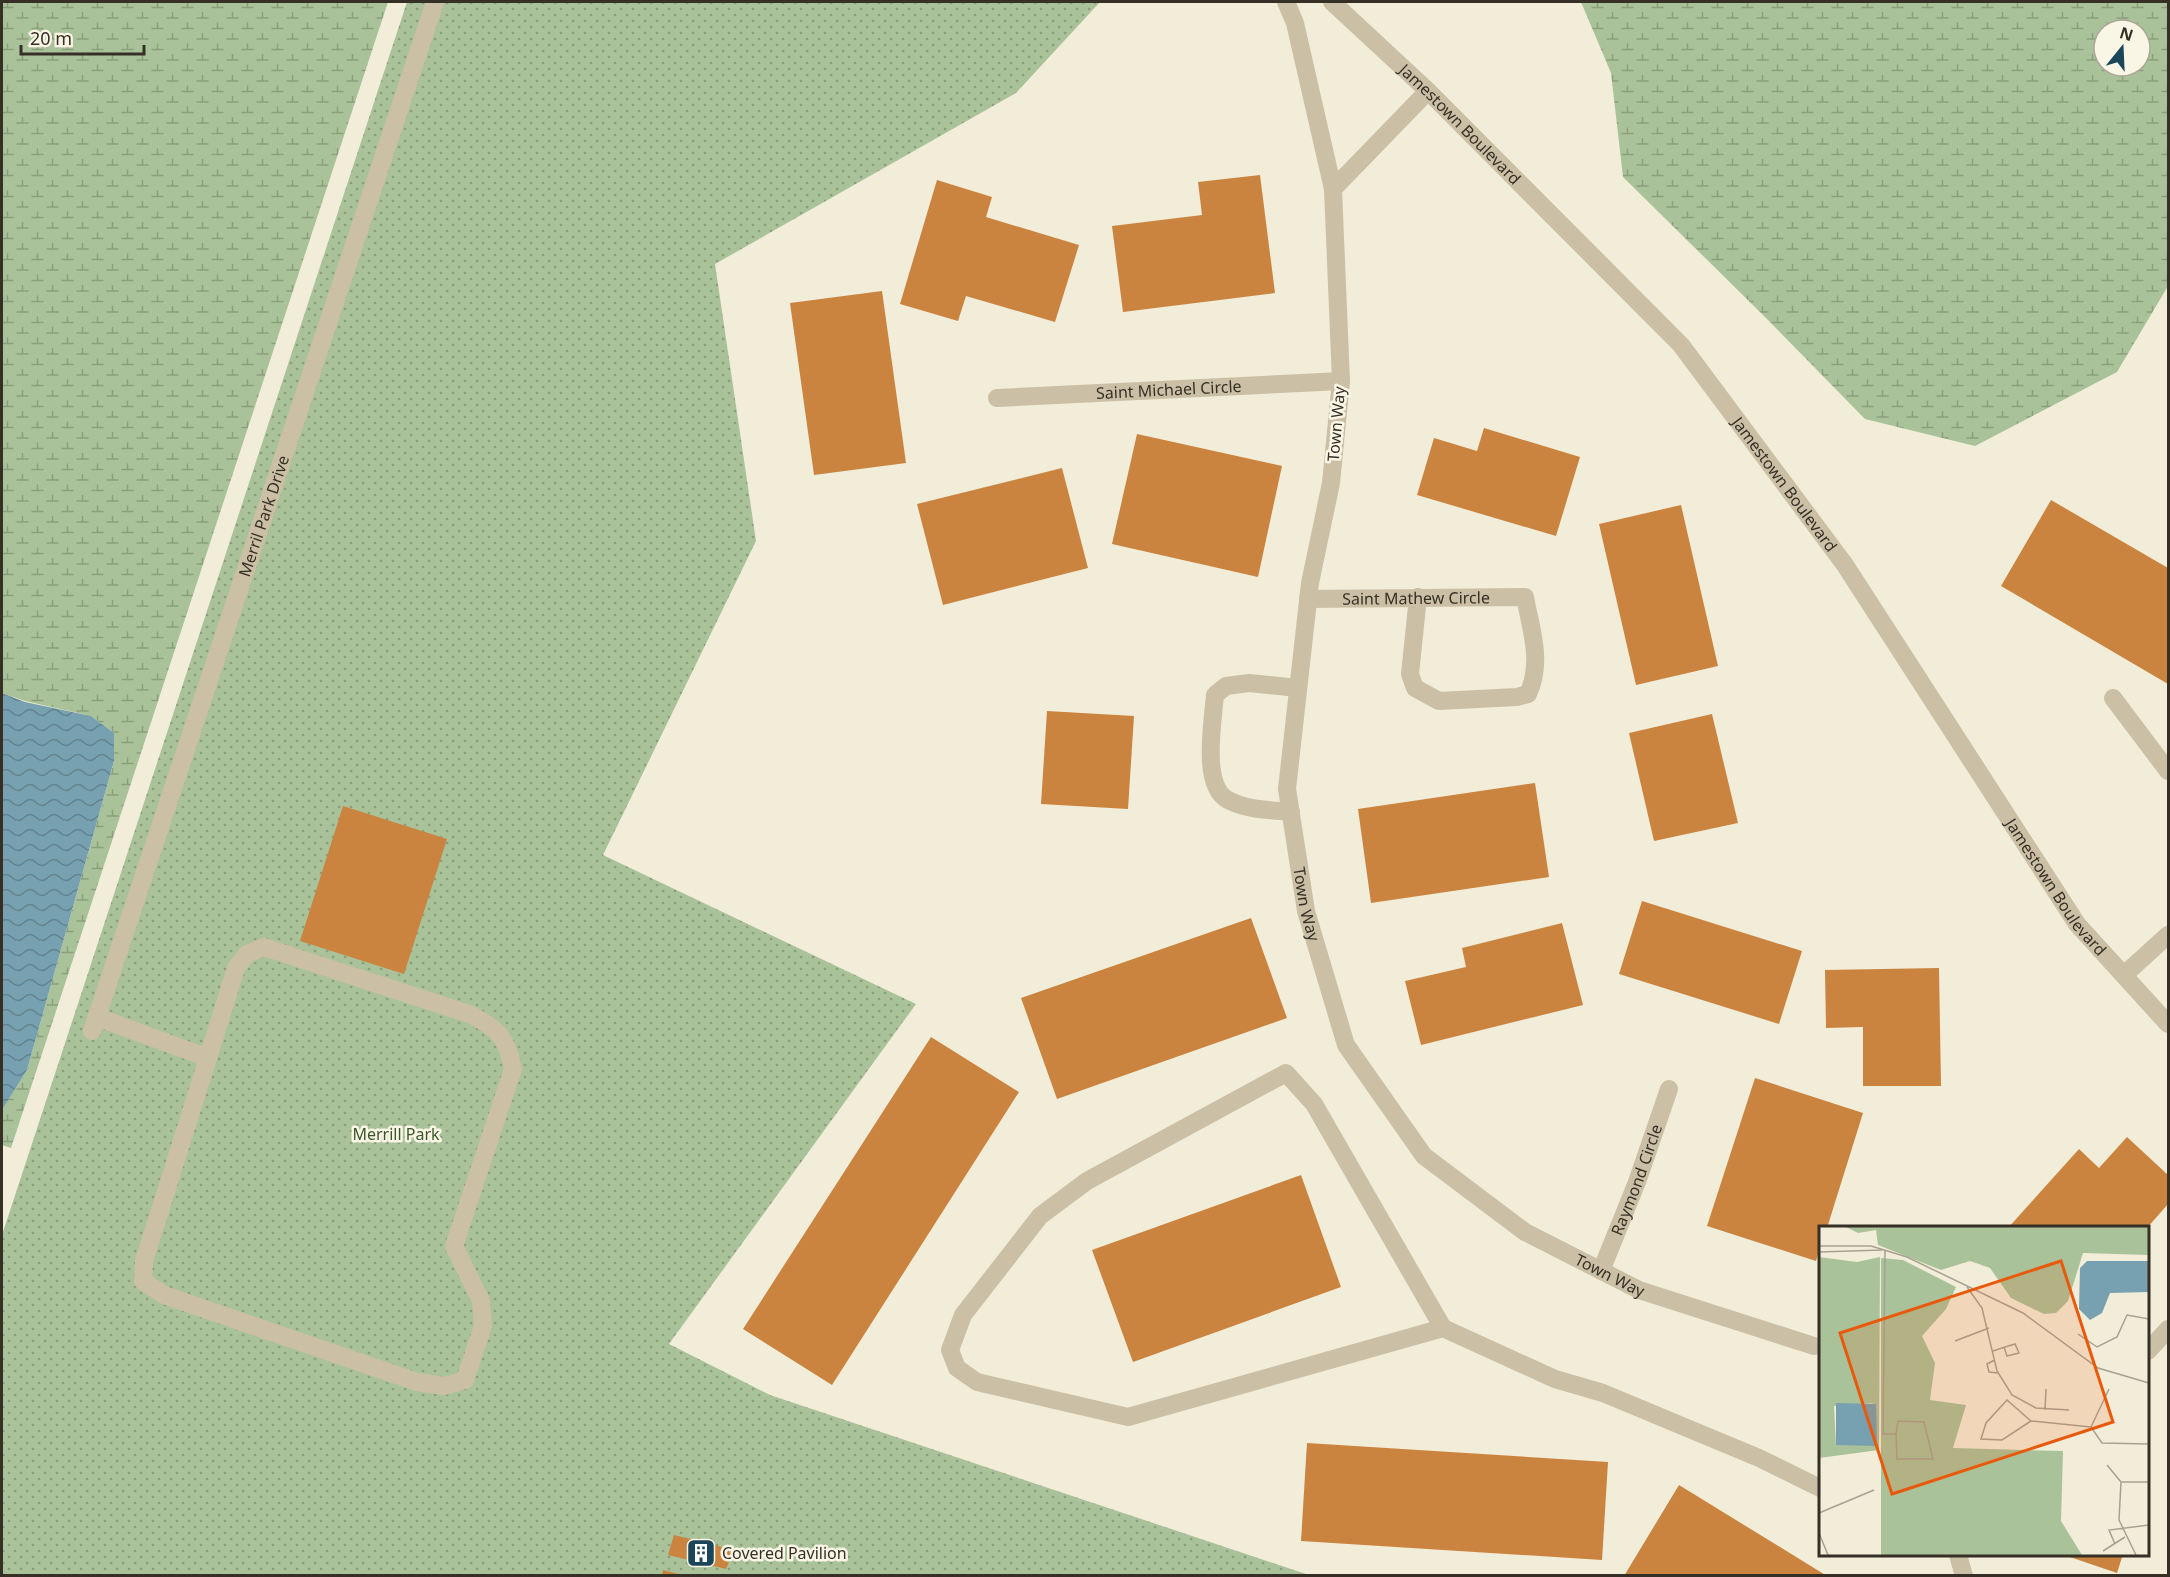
<svg xmlns="http://www.w3.org/2000/svg" width="2170" height="1577" viewBox="0 0 2170 1577" font-family="'Noto Sans',sans-serif">
<style>
.wetland{fill:url(#wetland-marsh);fill-rule:evenodd}
.park{fill:url(#park-dots)}
.water{fill:url(#water-waves)}
.building{fill:#ca843f}
.lines{fill:none;stroke-linecap:round;stroke-linejoin:round}
.minor{stroke:#cbc0a5;stroke-width:18}
.labels{text-anchor:middle;dominant-baseline:central;stroke-width:5;stroke-linejoin:round;paint-order:stroke}
.street-label{font-size:16px;fill:#362f26;stroke:#faf6e6}
.park-label{font-size:16px;fill:#3a5529;stroke:#faf6e6}
.poi-label{font-size:16px;fill:#362f26;stroke:#faf6e6;text-anchor:start}
.inset-road{fill:none;stroke:#a7a191;stroke-width:1.5}
.view{fill:#e8590c;fill-opacity:0.15;stroke:#e8590c;stroke-width:3}
.inset-edge{fill:none;stroke:#362f26;stroke-width:3}
</style>
<defs>
<pattern id="wetland-marsh" width="20" height="14" patternUnits="userSpaceOnUse" patternTransform="scale(1.5)"><rect width="20" height="14" fill="#aac299"/><path d="M1 5h8M5 5V1M11 12h8M15 12V8" fill="none" stroke="#8b9e7d"/></pattern>
<pattern id="park-dots" width="8" height="8" patternUnits="userSpaceOnUse" patternTransform="scale(1.5)"><rect width="8" height="8" fill="#aac299"/><path d="M2 2h.1M6 6h.1" fill="none" stroke="#8b9e7d" stroke-width="1.8" stroke-linecap="round"/></pattern>
<pattern id="water-waves" width="16" height="10" patternUnits="userSpaceOnUse" patternTransform="scale(1.5)"><rect width="16" height="10" fill="#77a0b0"/><path d="M0 5q4-4 8 0t8 0" fill="none" stroke="#62838f"/></pattern>
</defs>
<rect width="100%" height="100%" fill="#f2edd9"/>
<!-- wetland -->
<path class="wetland" d="M 2,2 L 388,2 L 11,1148 L 2,1145 L 2,1108 L 27,1070 L 114,761 L 114,733 L 91,716 L 25,701 L 2,693 Z
M 1581,2 L 2168,2 L 2168,286 L 2117,372 L 1975,446 L 1865,419 L 1761,313 L 1623,177 L 1611,73 ZM 2104,30 L 2140,30 L 2140,66 L 2104,66 Z"/>
<!-- park -->
<path class="park" d="M 407,2 L 1100,2 L 1016,93 L 715,264 L 756,541 L 603,855 L 916,1004 L 669,1344 L 770,1395 L 1309,1575 L 2,1576 L 2,1235 Z"/>
<!-- water -->
<path class="water" d="M 2,693 L 25,702 L 91,716 L 114,733 L 114,761 L 27,1070 L 3,1108 Z"/>
<!-- building -->
<path class="building" d="M 1260,175 L 1275,293 L 1123,312 L 1112,226 L 1202,215 L 1198,182 Z
M 937,180 L 992,197 L 986,217 L 1079,245 L 1055,322 L 966,296 L 958,321 L 900,304 Z
M 882,291 L 906,463 L 814,475 L 790,303 Z
M 1484,428 L 1580,457 L 1556,536 L 1417,495 L 1434,438 L 1477,451 Z
M 1137,434 L 1282,466 L 1258,577 L 1112,544 Z
M 1062,468 L 1088,568 L 943,605 L 917,504 Z
M 2051,500 L 2168,568 L 2168,684 L 2001,586 Z
M 1681,505 L 1718,666 L 1636,685 L 1599,524 Z
M 1047,711 L 1134,716 L 1128,809 L 1041,804 Z
M 1712,714 L 1738,823 L 1654,841 L 1629,733 Z
M 1535,783 L 1549,877 L 1371,903 L 1358,809 Z
M 343,806 L 447,839 L 404,974 L 300,941 Z
M 1642,901 L 1802,951 L 1779,1024 L 1619,974 Z
M 1251,918 L 1287,1018 L 1057,1099 L 1021,998 Z
M 1562,923 L 1583,1005 L 1421,1045 L 1405,981 L 1466,967 L 1462,948 Z
M 1939,968 L 1941,1086 L 1863,1086 L 1863,1027 L 1826,1028 L 1825,970 Z
M 931,1037 L 1019,1092 L 832,1385 L 743,1329 Z
M 1755,1078 L 1863,1113 L 1827,1228 L 1820,1228 L 1820,1247 L 1816,1261 L 1707,1226 Z
M 2127,1137 L 2168,1175 L 2168,1204 L 2147,1228 L 2008,1228 L 2079,1149 L 2099,1168 Z
M 1301,1175 L 1341,1287 L 1133,1362 L 1092,1250 Z
M 1307,1443 L 1608,1462 L 1602,1560 L 1301,1541 Z
M 1679,1485 L 1827,1576 L 1624,1576 Z
M 674,1535 L 734,1550 L 726,1569 L 668,1555 Z
M 2061,1554 L 2123,1554 L 2117,1573 Z
M 663,1570 L 682,1575 L 682,1576 L 662,1576 Z"/>
<g class="lines">
<!-- minor -->
<g class="minor">
<path id="s1" d="M 1286,2 L 1295,23 L 1333,189 L 1341,381 L 1331,483 L 1310,583 L 1287,789 L 1306,911 L 1346,1045 L 1424,1156 L 1525,1232 L 1639,1290 L 1814,1346"/>
<path id="s2" d="M 1332,2 L 1428,91 L 1681,345 L 1845,565 L 2077,924 L 2168,1024"/>
<path d="M 1333,189 L 1428,91"/>
<path id="s3" d="M 997,398 L 1341,381"/>
<path id="s4" d="M 1308,599 L 1525,597 C 1531,630 1543,662 1528,694 L 1517,697 L 1439,701 L 1415,688 L 1410,674 L 1418,597"/>
<path d="M 2113,698 L 2168,771"/>
<path d="M 1291,812 C 1270,810 1247,810 1228,800 C 1201,786 1213,721 1215,695 L 1226,686 L 1249,683 L 1298,688"/>
<path d="M 2124,975 L 2168,935"/>
<path d="M 97,1017 L 208,1058 L 236,968 L 247,954 L 264,947 L 472,1015 C 499,1030 507,1038 513,1069 L 454,1246 L 481,1301 L 483,1326 L 465,1380 L 445,1386 L 417,1382 L 164,1295 L 143,1281 L 144,1261 L 208,1058"/>
<path id="s5" d="M 92,1031 L 435,2"/>
<path id="s6" d="M 1601,1271 L 1637,1182 L 1669,1089"/>
<path d="M 1443,1328 L 1128,1417 L 977,1382 L 957,1368 L 950,1350 L 963,1315 L 1040,1216 L 1087,1181 L 1286,1073 L 1314,1104 L 1443,1328 L 1555,1379 L 1603,1393 L 1759,1458 L 1820,1488"/>
<path d="M 2148,1351 L 2168,1329"/>
<path d="M 1958,1555 L 1964,1576"/>
</g>
</g>
<!-- icons -->
<defs>
<g id="building-square" transform="scale(1.5)"><rect x="-9" y="-9" width="18" height="18" rx="4" fill="#1b4559" stroke="#faf6e6"/><path d="M-4-6H4V6H1V3H-1V6H-4ZM-2.5-4.3h1.7v1.8h-1.7ZM.8-4.3h1.7v1.8H.8ZM-2.5-1h1.7V.8h-1.7ZM.8-1h1.7V.8H.8Z" fill="#fff"/></g>
</defs>
<g fill-rule="evenodd">
<use href="#building-square" x="701" y="1553"/>
</g>
<g class="labels">
<!-- street labels -->
<g class="street-label">
<text stroke="none"><textPath href="#s2" startOffset="177">Jamestown Boulevard</textPath></text>
<text stroke="none"><textPath href="#s3" startOffset="172">Saint Michael Circle</textPath></text>
<text transform="translate(1336 424) rotate(-85)">Town Way</text>
<text stroke="none"><textPath href="#s2" startOffset="663">Jamestown Boulevard</textPath></text>
<text stroke="none"><textPath href="#s5" startOffset="543">Merril Park Drive</textPath></text>
<text stroke="none"><textPath href="#s4" startOffset="108">Saint Mathew Circle</textPath></text>
<text stroke="none"><textPath href="#s2" startOffset="1149">Jamestown Boulevard</textPath></text>
<text stroke="none"><textPath href="#s1" startOffset="914">Town Way</textPath></text>
<text stroke="none"><textPath href="#s6" startOffset="98">Raymond Circle</textPath></text>
<text stroke="none"><textPath href="#s1" startOffset="1418">Town Way</textPath></text>
</g>
<!-- park labels -->
<g class="park-label">
<text x="396" y="1134">Merrill Park</text>
</g>
<!-- poi labels -->
<g class="poi-label">
<text x="722" y="1553">Covered Pavilion</text>
</g>
</g>
<!-- overview -->
<g transform="translate(1819 1226)">
<rect width="330" height="330" fill="#f2edd9"/>
<path d="M 27,1 L 330,1 L 330,29 L 264,27 L 249,75 L 237,87 L 225,88 L 192,72 L 171,42 L 151,35 L 122,44 L 59,19 L 57,4 L 39,7 ZM 0,31 L 38,36 L 61,31 L 60,224 L 0,232 ZM 54,177 L 17,219 L 15,180 Z" fill="#aac299" fill-rule="evenodd"/>
<path d="M 62,32 L 84,34 L 137,61 L 127,83 L 103,110 L 116,137 L 111,174 L 147,179 L 134,222 L 244,225 L 242,295 L 263,329 L 62,329 Z" fill="#aac299"/>
<path d="M 268,35 L 330,35 L 330,66 L 291,67 L 283,87 L 271,94 L 260,83 L 261,42 ZM 17,177 L 57,178 L 58,220 L 17,219 Z" fill="#77a0b0"/>
<path class="inset-road" d="M 0,20 L 52,20 L 88,31 L 204,87 L 279,142 L 330,157M 0,26 L 63,24M 148,61 L 163,82 L 178,145 L 193,169 L 217,182 L 250,184M 259,108 L 278,121 L 298,111 L 308,89 L 330,93M 136,115 L 170,102M 174,125 L 186,121 L 196,118 L 200,127 L 188,130 L 185,121M 176,134 L 168,138 L 170,146 L 179,147M 226,184 L 227,163M 212,195 L 183,214 L 162,213 L 167,197 L 188,174 L 212,195 L 272,201M 272,201 L 283,217 L 330,218M 272,201 L 290,163M 64,208 L 77,208 L 79,195 L 105,196 L 114,233 L 78,233 L 77,208M 64,209 L 66,24M 288,239 L 302,256M 302,256 L 300,294 L 317,329M 302,256 L 330,256M 0,287 L 55,264M 0,307 L 9,329M 296,318 L 290,304 L 330,299M 284,325 L 306,311"/>
<path class="view" d="M 242,35 L 294,196 L 73,268 L 21,107 Z"/>
<rect width="330" height="330" class="inset-edge"/>
</g>
<!-- border -->
<rect width="2170" height="1577" fill="none" stroke="#362f26" stroke-width="6"/>
<!-- north arrow -->
<g transform="translate(2122 48) rotate(18)"><circle r="28" fill="#faf6e6" stroke="#aca699" stroke-width="1.5"/>
<path d="M0-4.5L10 22L0 15L-10 22Z" fill="#1b4559"/>
<text y="-9" font-size="16" font-weight="bold" text-anchor="middle" fill="#362f26">N</text>
</g>
<!-- scale -->
<path d="M21 45v9h123v-9" fill="none" stroke="#362f26" stroke-width="3"/>
<text x="30" y="45" font-size="18" fill="#362f26" stroke="#faf6e6" stroke-width="4.5" paint-order="stroke">20 m</text>
</svg>
